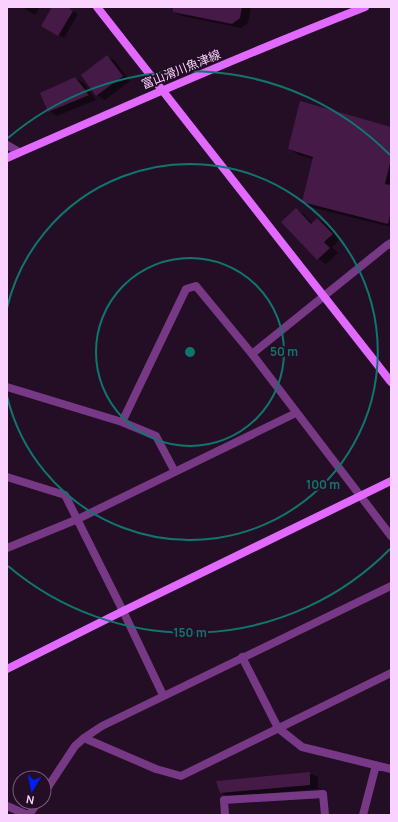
<svg xmlns="http://www.w3.org/2000/svg" width="398" height="822" viewBox="0 0 398 822" font-family="Manrope,'Noto Sans JP',sans-serif">
<style>
.shadow{fill:#0007}
.building{fill:#451a46}
.lines{fill:none;stroke-linecap:round;stroke-linejoin:round}
.street{stroke:#773885;stroke-width:8}
.secondary{stroke:#e269ff;stroke-width:8}
.ring{fill:none;stroke:#0f766e;stroke-width:2}
.labels{text-anchor:middle;dominant-baseline:central;stroke-width:4;stroke-linejoin:round;paint-order:stroke}
.street-label{font-size:12px;fill:#fad2ff;stroke:#240e25}
.centre{fill:#0f766e;stroke:#240e25;stroke-width:2}
.ring-label{font-size:12px;text-anchor:middle;font-weight:bold;fill:#0f766e;stroke:#240e25;stroke-width:4;stroke-linejoin:round;paint-order:stroke}
</style>
<rect width="100%" height="100%" fill="#240e25"/>
<!-- shadow -->
<path class="shadow" d="M 22,7 L 40,7 L 35,15 Z
M 54,7 L 65,7 L 78,14 L 64,38 L 42,26 Z
M 174,7 L 251,7 L 248,23 L 241,28 L 182,16 L 174,12 Z
M 107,56 L 115,61 L 130,81 L 105,100 L 97,95 Z
M 75,78 L 84,83 L 96,100 L 57,116 L 49,111 Z
M 391,128 L 391,227 L 314,208 L 303,202 L 313,159 L 299,155 L 289,149 Z
M 296,210 L 304,214 L 313,224 L 318,219 L 326,224 L 340,239 L 332,247 L 338,253 L 326,264 L 318,259 L 283,222 Z
M 309,773 L 318,777 L 318,789 L 229,797 L 221,792 Z"/>
<!-- building -->
<path class="building" d="M 52,7 L 67,7 L 73,11 L 58,36 L 41,26 Z
M 173,7 L 242,7 L 240,18 L 232,24 L 173,12 Z
M 107,55 L 123,76 L 96,96 L 81,75 Z
M 75,77 L 89,95 L 48,112 L 40,93 Z
M 300,101 L 391,127 L 391,159 L 385,184 L 391,185 L 391,212 L 388,224 L 302,202 L 313,157 L 288,149 Z
M 296,208 L 311,224 L 317,218 L 333,234 L 324,242 L 330,248 L 317,260 L 281,222 Z
M 310,772 L 310,785 L 220,793 L 216,781 Z"/>
<g class="lines">
<!-- street -->
<path class="street" d="M 7,145 L 19,152
M 252,354 L 386,246 L 391,243
M 7,387 L 122,422 L 156,436 L 175,472
M 122,422 L 186,289 L 196,286 L 252,354 L 391,536
M 7,477 L 65,495 L 123,611 L 163,695
M 7,548 L 78,519 L 296,413
M 242,657 L 278,728 L 302,747 L 391,769
M 84,738 L 156,769 L 181,776 L 391,673
M 44,793 L 75,746 L 84,738 L 102,726 L 391,586
M 7,806 L 28,815
M 29,815 L 38,802
M 225,815 L 224,800 L 323,794 L 325,815
M 363,815 L 376,765"/>
<!-- secondary -->
<path class="secondary" d="M 97,7 L 391,382
M 7,158 C 126,106 245,54 365,7
M 7,669 L 123,611 L 391,481"/>
</g>
<!-- distance rings -->
<g class="ring">
<circle cx="190" cy="352" r="94"/>
<path d="M7 308A188 188 0 1 1 7 396"/>
<path d="M390 549A281 281 0 0 1 8 566M8 138A281 281 0 0 1 390 155"/>
</g>
<g class="labels">
<!-- street labels -->
<g class="street-label">
<text transform="translate(181 69) rotate(-22)">富山滑川魚津線</text>
</g>
</g>
<circle cx="190" cy="352" r="6" class="centre"/>
<g class="ring-label">
<text x="284" y="356">50 m</text>
<text x="323" y="489">100 m</text>
<text x="190" y="637">150 m</text>
</g>
<!-- border -->
<rect width="398" height="822" fill="none" stroke="#fad2ff" stroke-width="16"/>
<!-- north arrow -->
<g transform="translate(32 790) rotate(190)"><circle r="19" fill="#240e25" stroke="#7a5c7c"/>
<path d="M0-3L7 15L0 10L-7 15Z" fill="#001ffd"/>
<text y="-6" font-size="11" font-weight="bold" text-anchor="middle" fill="#fad2ff">N</text>
</g>
</svg>
